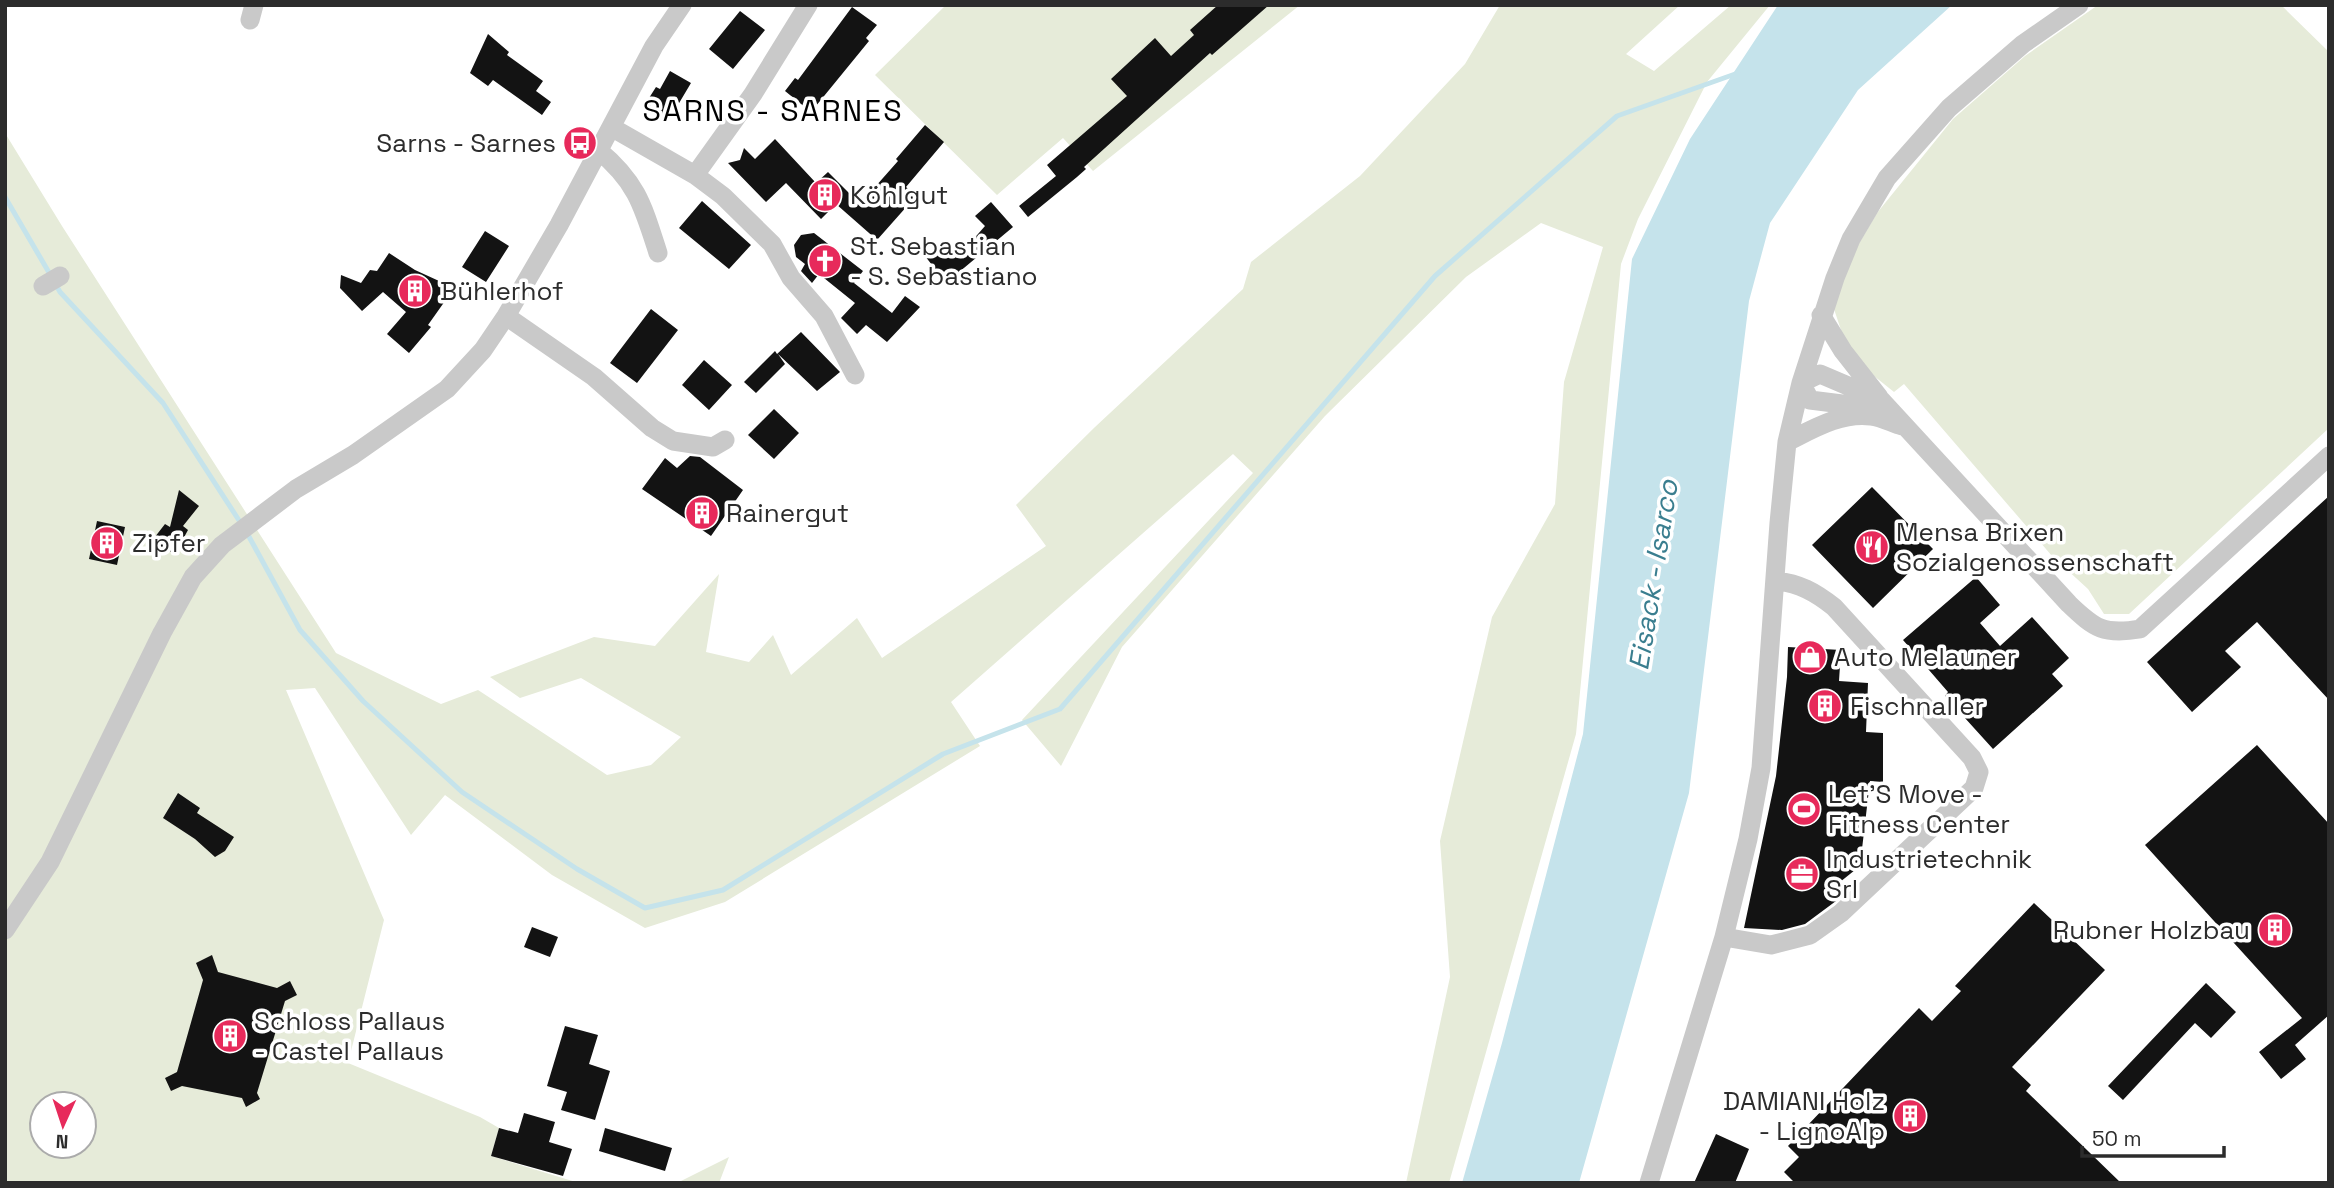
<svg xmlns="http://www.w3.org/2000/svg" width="2334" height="1188" viewBox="0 0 2334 1188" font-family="'Space Grotesk',sans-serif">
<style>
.green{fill:#e6ebd9;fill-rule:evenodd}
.water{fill:#c5e3eb}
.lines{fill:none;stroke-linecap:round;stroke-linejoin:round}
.stream{stroke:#c5e3eb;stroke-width:5}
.building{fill:#131313}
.minor{stroke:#c9c9c9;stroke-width:19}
.labels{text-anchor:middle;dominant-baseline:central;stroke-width:7;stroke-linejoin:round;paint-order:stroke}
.poi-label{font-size:26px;fill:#2c2c2c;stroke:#fff;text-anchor:start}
.water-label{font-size:28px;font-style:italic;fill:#3a7e8f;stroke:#fff}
.quarter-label{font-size:30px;letter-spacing:2px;fill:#000;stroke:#fff}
</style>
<rect width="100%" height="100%" fill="#fff"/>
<!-- green -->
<path class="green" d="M 946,5 L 1300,5 L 1093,171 L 1063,138 L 997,195 L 875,75 Z
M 1500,5 L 1680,5 L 1626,54 L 1654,71 L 1731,5 L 1770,5 L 1707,82 L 1638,219 L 1621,264 L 1576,734 L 1449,1183 L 1406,1183 L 1450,977 L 1440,841 L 1492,617 L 1555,504 L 1564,382 L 1603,247 L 1541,223 L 1466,277 L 1325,416 L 1122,647 L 1061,766 L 1022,720 L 1253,473 L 1233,454 L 951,702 L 980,746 L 725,902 L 645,928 L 552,875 L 445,795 L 411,835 L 315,688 L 286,690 L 384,920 L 348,1063 L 480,1117 L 499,1128 L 491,1156 L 579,1183 L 5,1183 L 5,133 L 62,226 L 336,653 L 441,704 L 478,690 L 607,775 L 651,765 L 681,737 L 581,678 L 520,698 L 490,677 L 594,637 L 655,646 L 719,574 L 706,652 L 749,662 L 773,635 L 791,675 L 857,618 L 882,658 L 1046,546 L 1016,505 L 1095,427 L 1243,289 L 1251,262 L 1360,176 L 1465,64 ZM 42,1104 L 84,1104 L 84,1146 L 42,1146 Z
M 2098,5 L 2281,5 L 2329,52 L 2329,428 L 2129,614 L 2104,614 L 2088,589 L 2052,556 L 1904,384 L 1894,392 L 1859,364 L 1843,336 L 1834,309 L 1848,262 L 1877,213 L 1953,119 L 2025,56 Z
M 729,1157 L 719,1183 L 677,1183 Z"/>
<!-- water -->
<path class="water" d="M 1778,5 L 1952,5 L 1858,90 L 1770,223 L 1749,301 L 1689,793 L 1579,1183 L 1462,1183 L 1502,1043 L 1583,734 L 1632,259 L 1690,139 Z"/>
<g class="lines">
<!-- stream -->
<path class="stream" d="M 5,197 L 51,276
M 56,285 L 60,292 L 163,403 L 242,525
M 247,533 L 300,630 L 363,701 L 462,792 L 577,869 L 645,908 L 723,890 L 943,754 L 1060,709 L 1435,276 L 1617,116 L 1738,73"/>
</g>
<!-- building -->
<path class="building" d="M 1218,5 L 1269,5 L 1212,55 L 1210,53 L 1084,167 L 1086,169 L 1077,177 L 1028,217 L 1019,206 L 1056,176 L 1047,165 L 1127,96 L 1111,79 L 1155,38 L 1171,56 L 1194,35 L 1190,30 Z
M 852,7 L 877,25 L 866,38 L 869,41 L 811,112 L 785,91 L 795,78 L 798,80 Z
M 740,11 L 765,30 L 733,69 L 709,49 Z
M 488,34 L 509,52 L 507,55 L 543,81 L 536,91 L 551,102 L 542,115 L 493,80 L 488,86 L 470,73 Z
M 670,71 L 691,83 L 669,120 L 644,106 L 656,87 L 660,89 Z
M 925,125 L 944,142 L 906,187 L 916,196 L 877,240 L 836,204 L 821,219 L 786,183 L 766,202 L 728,163 L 740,160 L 744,148 L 755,159 L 775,139 L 816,183 L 828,172 L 860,204 L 898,161 L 896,159 Z
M 702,201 L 751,245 L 729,269 L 679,228 Z
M 991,202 L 1013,227 L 946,283 L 925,256 L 942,241 L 957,258 L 985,226 L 975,216 Z
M 485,231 L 509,246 L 486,282 L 462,267 Z
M 814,233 L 863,271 L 854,283 L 892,313 L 905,296 L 920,307 L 887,342 L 866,325 L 857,334 L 841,318 L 855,303 L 819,274 L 812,283 L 801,271 L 805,264 L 796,257 L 794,245 L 801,235 Z
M 389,253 L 415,270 L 450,286 L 442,299 L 445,301 L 428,325 L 431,327 L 409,353 L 387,334 L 406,312 L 383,292 L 362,311 L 340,288 L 341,275 L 361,283 L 370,270 L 377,271 Z
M 651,309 L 678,330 L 637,383 L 610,363 Z
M 801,332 L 840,372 L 817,391 L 778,354 L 785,364 L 756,393 L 744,382 L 775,351 L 777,354 Z
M 704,360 L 732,385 L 709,410 L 682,385 Z
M 774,409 L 799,433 L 774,459 L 748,435 Z
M 690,456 L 700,457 L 743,490 L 711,536 L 642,489 L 665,458 L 677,468 Z
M 1872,487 L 1933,549 L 1873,608 L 1812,545 Z
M 179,490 L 199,506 L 183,526 L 188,530 L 175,554 L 151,542 L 165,524 L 170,527 Z
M 2329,496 L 2329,700 L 2257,622 L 2225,651 L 2241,667 L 2192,712 L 2147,662 Z
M 97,521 L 125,527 L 117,565 L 89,559 Z
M 1976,577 L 2000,605 L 1980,623 L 2000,646 L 2032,617 L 2069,658 L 2052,674 L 2063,686 L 1993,749 L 1945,696 L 1948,692 L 1903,640 Z
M 1788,647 L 1841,650 L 1839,681 L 1868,683 L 1866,732 L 1883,733 L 1883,782 L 1870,781 L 1860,866 L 1840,882 L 1836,901 L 1805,924 L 1782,930 L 1744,928 L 1776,776 L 1787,677 Z
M 2257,745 L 2329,824 L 2329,1015 L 2295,1045 L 2306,1059 L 2281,1079 L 2259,1052 L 2302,1018 L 2145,845 Z
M 178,793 L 200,808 L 197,813 L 234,837 L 225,851 L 215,857 L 195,839 L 163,818 Z
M 2034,903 L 2105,970 L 2012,1067 L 2031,1085 L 2026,1091 L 2121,1183 L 1795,1183 L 1784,1172 L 1799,1157 L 1788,1146 L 1919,1008 L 1932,1021 L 1961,991 L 1955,986 Z
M 532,927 L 558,937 L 550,957 L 524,947 Z
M 212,955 L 218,972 L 277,988 L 290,981 L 297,995 L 285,1001 L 257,1093 L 260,1099 L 246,1107 L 242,1098 L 182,1086 L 171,1091 L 165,1078 L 177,1072 L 203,980 L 196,963 Z
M 2206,983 L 2236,1012 L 2211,1038 L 2195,1023 L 2123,1100 L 2108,1086 Z
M 565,1026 L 598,1035 L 589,1064 L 610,1071 L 595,1120 L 561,1110 L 567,1092 L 547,1086 Z
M 524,1113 L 555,1122 L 549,1142 L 572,1149 L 563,1176 L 491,1156 L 499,1128 L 518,1133 Z
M 605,1128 L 672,1148 L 665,1171 L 599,1151 Z
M 1716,1134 L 1749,1149 L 1735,1183 L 1694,1183 Z"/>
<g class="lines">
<!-- minor -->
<path class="minor" d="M 250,20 L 254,5
M 611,127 L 695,175 L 723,196 L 772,244 L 791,278 L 824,316 L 855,375
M 598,150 C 637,182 643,206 658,253
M 695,175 L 753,94 L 808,5
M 43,286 L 60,276
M 1821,315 L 1843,351 L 1879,397
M 506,316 L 594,377 L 652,428 L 673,441 L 713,447 L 725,440
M 1801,383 L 1820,374 L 1881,400 L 2069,604 C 2095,629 2104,635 2140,629 L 2329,456
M 1801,383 L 1810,400 L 1850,405 L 1868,415
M 1787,442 C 1813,429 1841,412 1871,416 C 1881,417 1892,423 1902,426
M 5,930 L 50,862 L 162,633 L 193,577 L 222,545 L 296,489 L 353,455 L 447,389 L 483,350 L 506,316 L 559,225 L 654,46 L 682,5
M 1724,937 L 1771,945 L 1810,935 L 1841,913 L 1974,788 L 1979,772 L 1972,758 L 1834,607 C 1815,592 1799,583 1775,581
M 1649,1183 L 1724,937 L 1748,839 L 1761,768 L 1779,523 L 1787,442 L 1801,383 L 1835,278 L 1851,239 L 1887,178 L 1949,108 L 2023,44 L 2079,5"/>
</g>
<!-- icons -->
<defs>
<g id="bus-disc" transform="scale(1.75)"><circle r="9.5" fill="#e72a5b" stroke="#fff"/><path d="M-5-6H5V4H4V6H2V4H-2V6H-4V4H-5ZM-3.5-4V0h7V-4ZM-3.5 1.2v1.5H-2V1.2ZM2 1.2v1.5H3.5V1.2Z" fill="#fff"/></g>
<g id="building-disc" transform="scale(1.75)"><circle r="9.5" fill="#e72a5b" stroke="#fff"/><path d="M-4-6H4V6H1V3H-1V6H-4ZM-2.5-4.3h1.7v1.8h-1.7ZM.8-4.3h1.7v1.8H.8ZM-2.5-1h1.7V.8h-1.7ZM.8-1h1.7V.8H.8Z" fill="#fff"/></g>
<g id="church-disc" transform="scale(1.75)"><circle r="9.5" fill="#e72a5b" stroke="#fff"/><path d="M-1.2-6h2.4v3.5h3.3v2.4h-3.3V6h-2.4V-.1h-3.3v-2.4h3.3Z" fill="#fff"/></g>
<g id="restaurant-disc" transform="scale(1.75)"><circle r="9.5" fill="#e72a5b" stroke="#fff"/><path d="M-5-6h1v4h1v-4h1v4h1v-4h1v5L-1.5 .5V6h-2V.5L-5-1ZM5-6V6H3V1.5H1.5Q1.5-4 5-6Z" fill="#fff"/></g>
<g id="shop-disc" transform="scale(1.75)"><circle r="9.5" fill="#e72a5b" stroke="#fff"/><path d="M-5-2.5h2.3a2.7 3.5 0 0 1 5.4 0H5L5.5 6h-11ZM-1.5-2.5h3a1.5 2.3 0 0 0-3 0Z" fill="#fff"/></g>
<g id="stadium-disc" transform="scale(1.75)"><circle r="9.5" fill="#e72a5b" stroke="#fff"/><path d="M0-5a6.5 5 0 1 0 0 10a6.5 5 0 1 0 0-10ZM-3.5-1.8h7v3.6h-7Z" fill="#fff"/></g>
<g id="office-disc" transform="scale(1.75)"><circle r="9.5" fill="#e72a5b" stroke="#fff"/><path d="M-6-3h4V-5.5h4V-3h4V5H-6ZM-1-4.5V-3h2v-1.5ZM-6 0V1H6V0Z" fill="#fff"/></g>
</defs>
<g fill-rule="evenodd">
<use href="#bus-disc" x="580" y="143"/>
<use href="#building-disc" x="825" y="195"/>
<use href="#church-disc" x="825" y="261"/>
<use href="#building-disc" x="415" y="291"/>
<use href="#building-disc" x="702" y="513"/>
<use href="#building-disc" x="107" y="543"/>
<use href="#restaurant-disc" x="1872" y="547"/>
<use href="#shop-disc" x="1810" y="657"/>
<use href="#building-disc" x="1825" y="706"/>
<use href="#stadium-disc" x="1804" y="809"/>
<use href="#office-disc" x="1802" y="874"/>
<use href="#building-disc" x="2275" y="930"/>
<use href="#building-disc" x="230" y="1036"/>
<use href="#building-disc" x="1910" y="1116"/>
</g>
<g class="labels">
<!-- poi labels -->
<g class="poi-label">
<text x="556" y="143" text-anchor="end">Sarns - Sarnes</text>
<text x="850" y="195">Köhlgut</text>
<text x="850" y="246">St. Sebastian<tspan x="850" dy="30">- S. Sebastiano</tspan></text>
<text x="440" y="291">Bühlerhof</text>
<text x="726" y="513">Rainergut</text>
<text x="1896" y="532">Mensa Brixen<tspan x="1896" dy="30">Sozialgenossenschaft</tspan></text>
<text x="132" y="543">Zipfer</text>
<text x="1834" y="657">Auto Melauner</text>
<text x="1850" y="706">Fischnaller</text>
<text x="1828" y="794">Let'S Move -<tspan x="1828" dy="30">Fitness Center</tspan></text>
<text x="1826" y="859">Industrietechnik<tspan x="1826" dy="30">Srl</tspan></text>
<text x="2250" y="930" text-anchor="end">Rubner Holzbau</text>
<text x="254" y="1021">Schloss Pallaus<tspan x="254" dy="30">- Castel Pallaus</tspan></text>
<text x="1885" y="1101" text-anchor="end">DAMIANI Holz<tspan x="1885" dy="30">- LignoAlp</tspan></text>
</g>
<!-- water labels -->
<g class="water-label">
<text transform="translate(1653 575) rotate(-81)">Eisack - Isarco</text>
</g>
<!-- quarter labels -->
<g class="quarter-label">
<text x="773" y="110">SARNS - SARNES</text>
</g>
</g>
<!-- border -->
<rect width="2334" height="1188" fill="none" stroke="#2c2c2c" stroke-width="14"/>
<!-- north arrow -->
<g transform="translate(63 1125) rotate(183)"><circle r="33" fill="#ffffff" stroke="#ababab" stroke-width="2"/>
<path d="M0-5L12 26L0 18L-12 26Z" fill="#e72a5b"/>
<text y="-10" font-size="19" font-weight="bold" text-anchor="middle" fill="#2c2c2c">N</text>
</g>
<!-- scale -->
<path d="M2082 1146v10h142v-10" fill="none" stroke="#2c2c2c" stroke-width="3.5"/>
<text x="2092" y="1146" font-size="21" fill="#2c2c2c" stroke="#ffffff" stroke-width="5" paint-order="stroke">50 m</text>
</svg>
